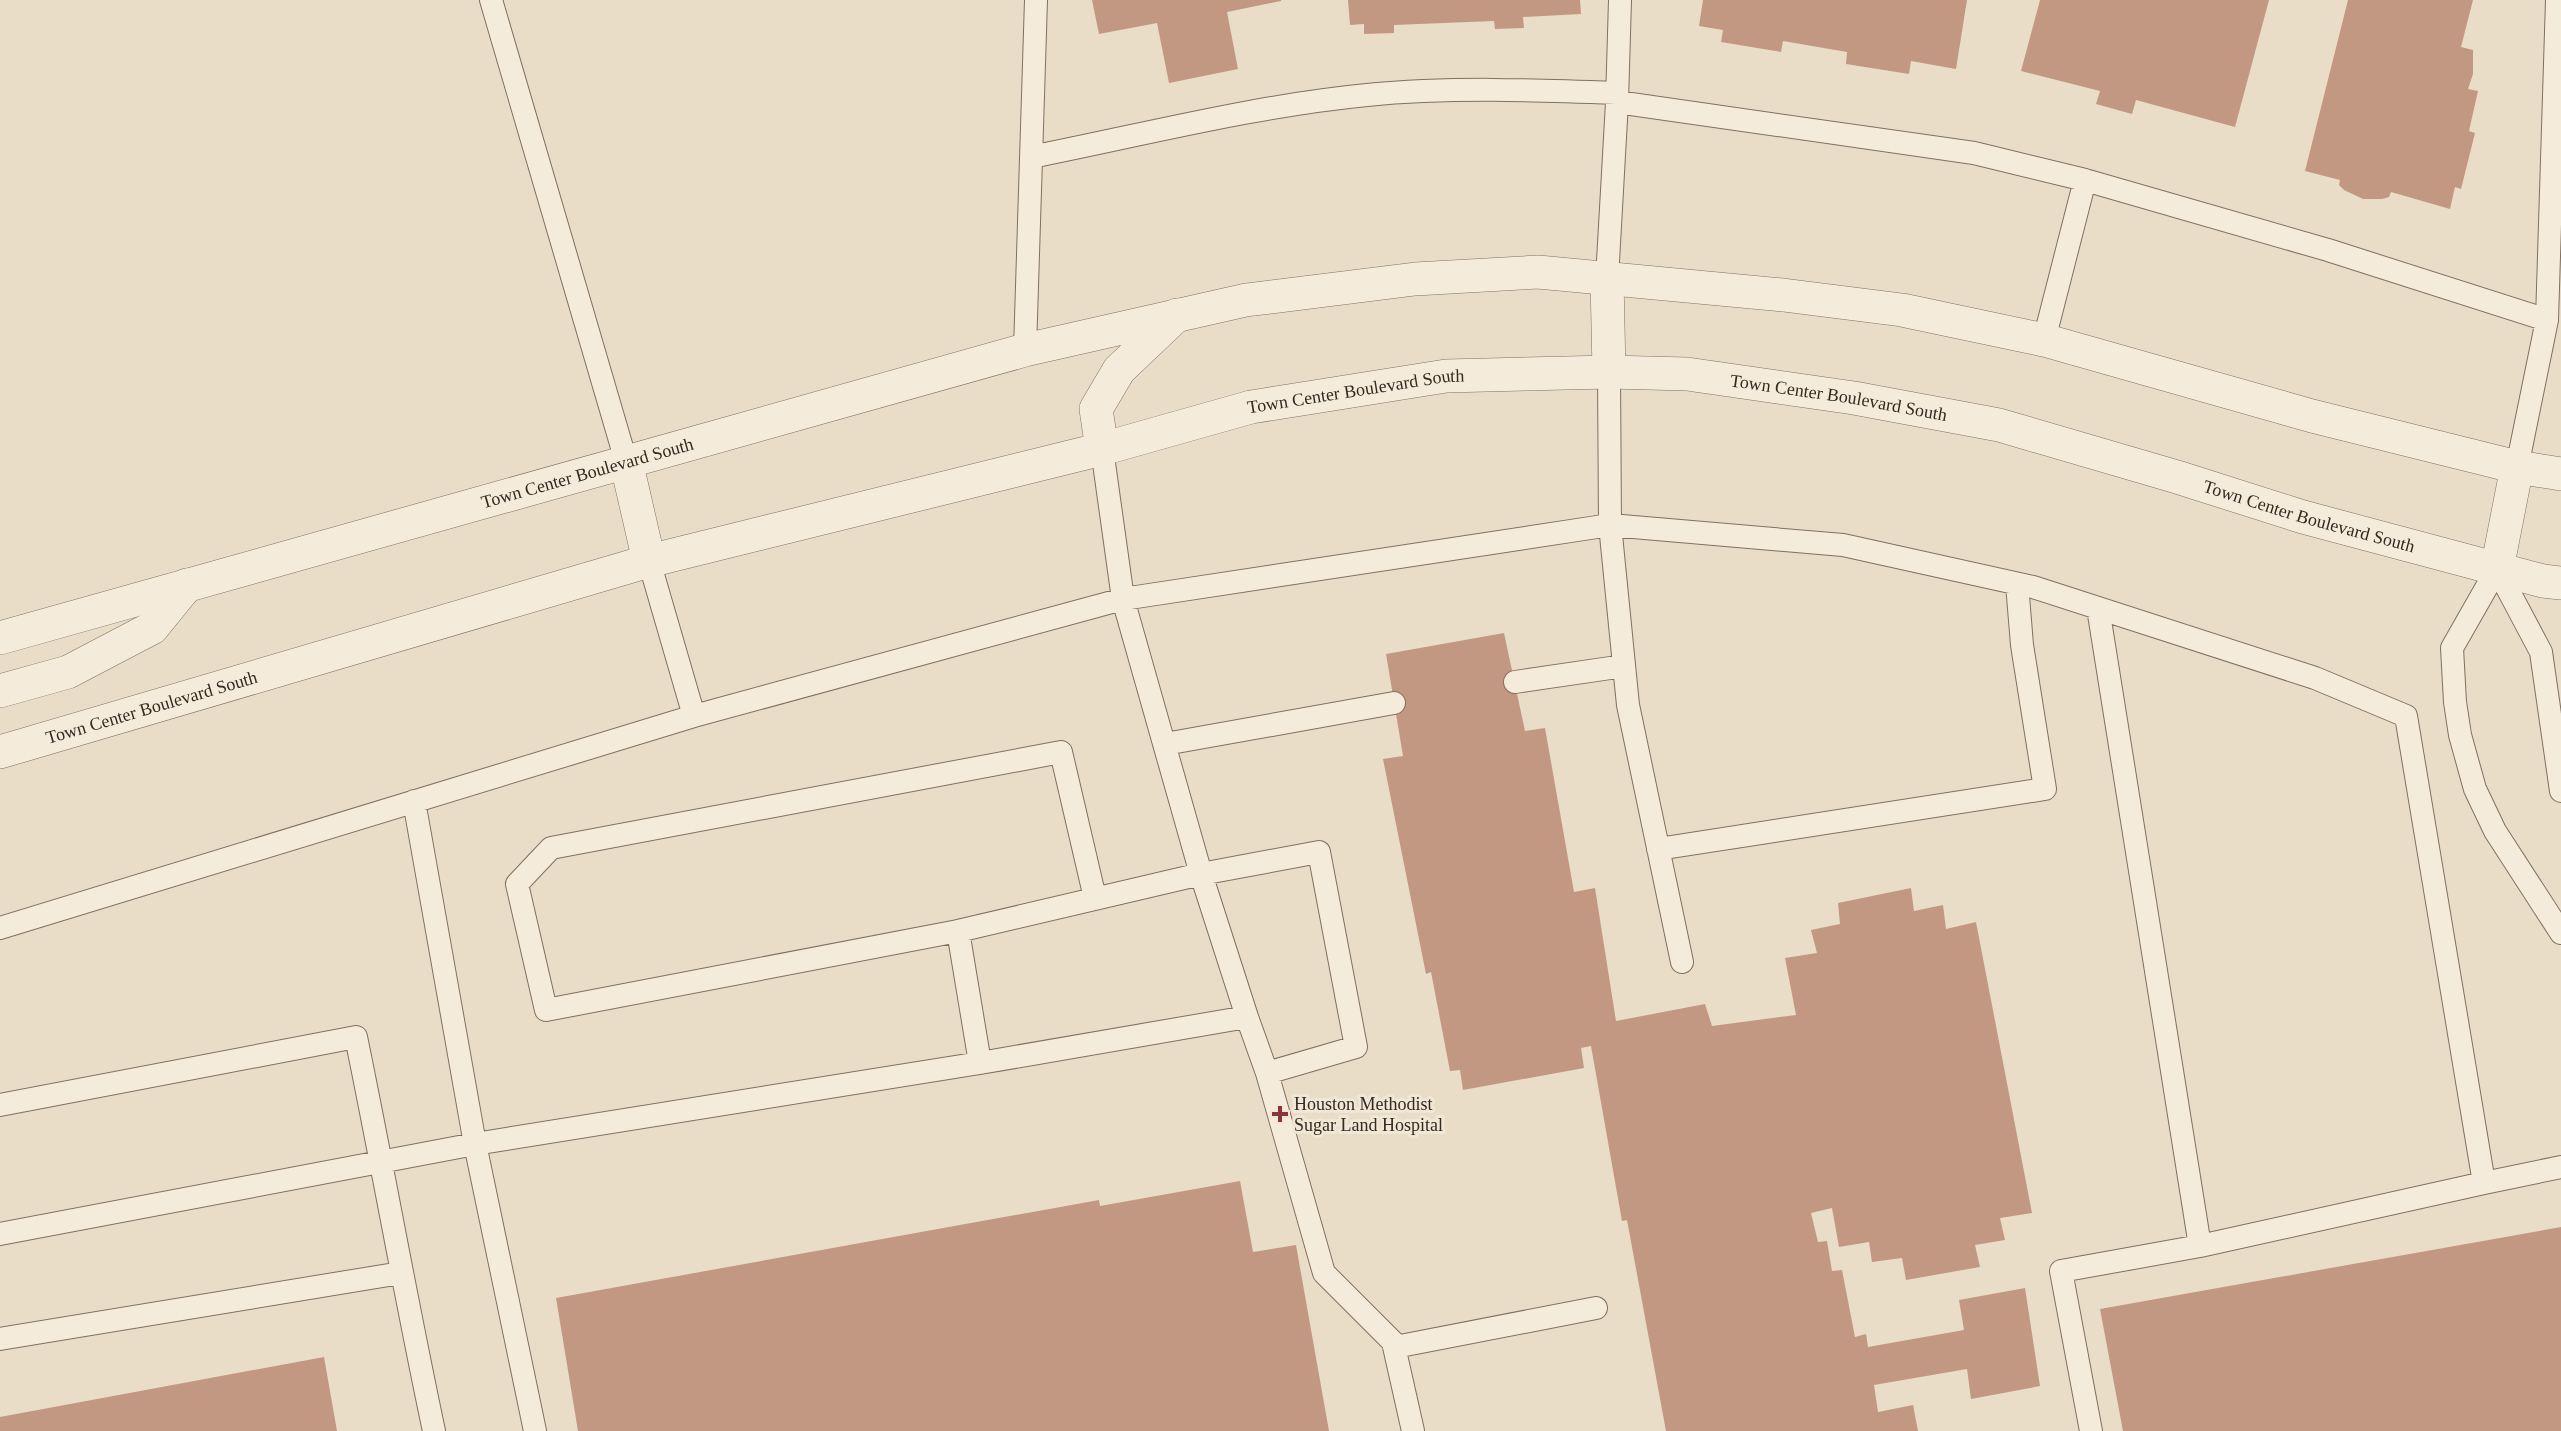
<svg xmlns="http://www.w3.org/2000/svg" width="2561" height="1431" viewBox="0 0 2561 1431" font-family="'Times New Roman',serif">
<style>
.building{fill:#c39882}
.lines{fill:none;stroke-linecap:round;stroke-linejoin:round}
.service-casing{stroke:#836f5f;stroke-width:24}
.minor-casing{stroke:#836f5f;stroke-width:34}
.tertiary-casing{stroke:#836f5f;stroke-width:34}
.service{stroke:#f5ebda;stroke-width:22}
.minor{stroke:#f5ebda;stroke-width:33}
.tertiary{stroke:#f5ebda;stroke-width:33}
.poi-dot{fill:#8a363d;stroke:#f1e7d6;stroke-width:2}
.labels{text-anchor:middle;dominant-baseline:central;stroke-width:6;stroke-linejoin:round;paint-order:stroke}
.street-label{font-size:18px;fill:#352921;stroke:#f1e7d6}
.poi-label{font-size:18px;fill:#352921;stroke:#f1e7d6;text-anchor:start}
</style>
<rect width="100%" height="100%" fill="#e9ddc7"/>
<!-- building -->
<path class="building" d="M 1092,0 L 1281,0 L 1281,1 L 1227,12 L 1238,69 L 1169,83 L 1157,23 L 1099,34 Z
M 1348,0 L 1580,0 L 1581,14 L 1523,17 L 1524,28 L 1495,29 L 1494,21 L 1394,25 L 1394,33 L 1364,34 L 1364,24 L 1350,25 Z
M 1703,0 L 1967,0 L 1956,69 L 1911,61 L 1909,74 L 1846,64 L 1847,52 L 1783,41 L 1781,52 L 1721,42 L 1723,30 L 1699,26 Z
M 2040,0 L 2269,0 L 2235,127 L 2136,100 L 2132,114 L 2096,104 L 2100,91 L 2021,71 Z
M 2348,0 L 2473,0 L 2461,47 L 2473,50 L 2473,74 L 2468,89 L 2478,91 L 2469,131 L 2475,133 L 2461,189 L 2455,187 L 2450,209 L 2391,192 L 2389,197 L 2382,199 L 2363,199 L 2344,190 L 2339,185 L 2340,180 L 2305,171 Z
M 1504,633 L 1525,731 L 1545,728 L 1574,892 L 1595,888 L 1616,1021 L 1705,1004 L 1712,1026 L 1796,1015 L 1785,958 L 1817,953 L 1811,930 L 1840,924 L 1838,903 L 1911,888 L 1914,911 L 1943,905 L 1946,929 L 1976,922 L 2032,1213 L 2000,1218 L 2005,1240 L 1975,1245 L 1980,1267 L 1906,1280 L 1902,1258 L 1872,1262 L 1869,1242 L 1839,1247 L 1832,1208 L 1811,1213 L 1818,1242 L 1827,1241 L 1832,1271 L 1842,1270 L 1855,1337 L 1866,1334 L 1868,1347 L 1964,1330 L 1959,1300 L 2025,1288 L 2040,1386 L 1971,1399 L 1967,1369 L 1874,1385 L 1878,1412 L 1913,1405 L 1918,1431 L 1666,1431 L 1627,1220 L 1622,1221 L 1591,1046 L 1581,1048 L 1584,1068 L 1463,1090 L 1460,1070 L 1450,1071 L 1431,972 L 1426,974 L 1383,759 L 1403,756 L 1386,654 Z
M 1240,1181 L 1253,1252 L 1296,1245 L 1329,1431 L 578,1431 L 556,1298 L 1099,1200 L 1100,1206 Z
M 2561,1227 L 2561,1431 L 2123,1431 L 2100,1309 Z
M 324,1357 L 337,1431 L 0,1431 L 0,1417 Z"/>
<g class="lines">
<!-- service casing -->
<g class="service-casing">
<path id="service" d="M 491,0 L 626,461
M 1617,102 L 1974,153 L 2085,180 L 2328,250 L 2547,320
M 1031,157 C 1142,135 1254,106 1367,95 C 1449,87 1534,90 1617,93
M 1607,279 L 1617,102 L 1620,0
M 2044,340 L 2085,180
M 1025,350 L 1036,0
M 2517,467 L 2547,320 L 2557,0
M 2497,569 L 2452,648 L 2455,702 L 2460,735 L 2475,789 L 2495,831 L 2561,933
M 2497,569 L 2541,652 L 2561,791
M 2098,608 L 2200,1246
M 1515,682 L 1624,666
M 694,716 L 1123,599 L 1102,449
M 1165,744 L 1394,703
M 414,801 L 475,1144 L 980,1063 L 1247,1017 L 1201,874 L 1123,599 L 1610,525 L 1609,372
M 1658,849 L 2045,789 L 2022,645 L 2017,584
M 0,928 L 694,716 L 649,561
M 958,931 L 1201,874 L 1319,852 L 1356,1047 L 1267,1073
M 1682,962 L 1628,705 L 1610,525 L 1843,545 L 2033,587 L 2315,678 L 2406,716 L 2484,1183 L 2561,1167
M 1247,1017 L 1267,1073 L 1324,1273 L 1393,1342 L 1413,1431
M 980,1063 L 958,931 L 546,1010 L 517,884 L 551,848 L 1061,752 L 1095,898
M 0,1105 L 356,1037 C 383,1168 406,1300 434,1431
M 0,1234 L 475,1144 L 535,1431
M 0,1339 L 401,1273
M 1395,1347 L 1596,1308
M 2091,1431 L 2061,1271 L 2200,1246 L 2484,1183"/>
</g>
<!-- minor casing -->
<g class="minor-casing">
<path id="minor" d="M 1607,279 L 1609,372
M 1102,449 L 1096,409 L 1119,370 L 1177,315
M 626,461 L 649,561
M 2497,569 L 2517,467
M 0,691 L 68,672 L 152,628 L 187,585"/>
</g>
<!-- tertiary casing -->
<g class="tertiary-casing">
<g id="tertiary">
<path id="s1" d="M 0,638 L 1025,350 L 1246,300 L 1415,279 L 1538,272 L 1783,295 L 1902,310 L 2044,340 L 2312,416 L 2517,467 L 2561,474"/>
<path id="s2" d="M 0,752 L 649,561 L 1102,449 L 1251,407 L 1446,376 L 1609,372 L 1687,374 L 1854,398 L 1999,425 L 2177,477 L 2303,517 L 2543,581 L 2561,583"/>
</g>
</g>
<!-- service -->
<use href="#service" class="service"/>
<!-- minor -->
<use href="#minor" class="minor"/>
<!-- tertiary -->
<use href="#tertiary" class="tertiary"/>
</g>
<!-- markers -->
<path class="poi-dot" d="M1277 1105h6v6h6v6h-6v6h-6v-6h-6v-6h6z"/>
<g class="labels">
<!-- street labels -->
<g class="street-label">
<text stroke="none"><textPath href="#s2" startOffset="1404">Town Center Boulevard South</textPath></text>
<text stroke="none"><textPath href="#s2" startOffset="1890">Town Center Boulevard South</textPath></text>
<text stroke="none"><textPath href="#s1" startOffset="610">Town Center Boulevard South</textPath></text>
<text stroke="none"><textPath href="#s2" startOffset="2376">Town Center Boulevard South</textPath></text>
<text stroke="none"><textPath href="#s2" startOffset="158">Town Center Boulevard South</textPath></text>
</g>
<!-- poi labels -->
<g class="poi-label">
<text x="1294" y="1104">Houston Methodist<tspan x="1294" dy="21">Sugar Land Hospital</tspan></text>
</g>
</g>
</svg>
